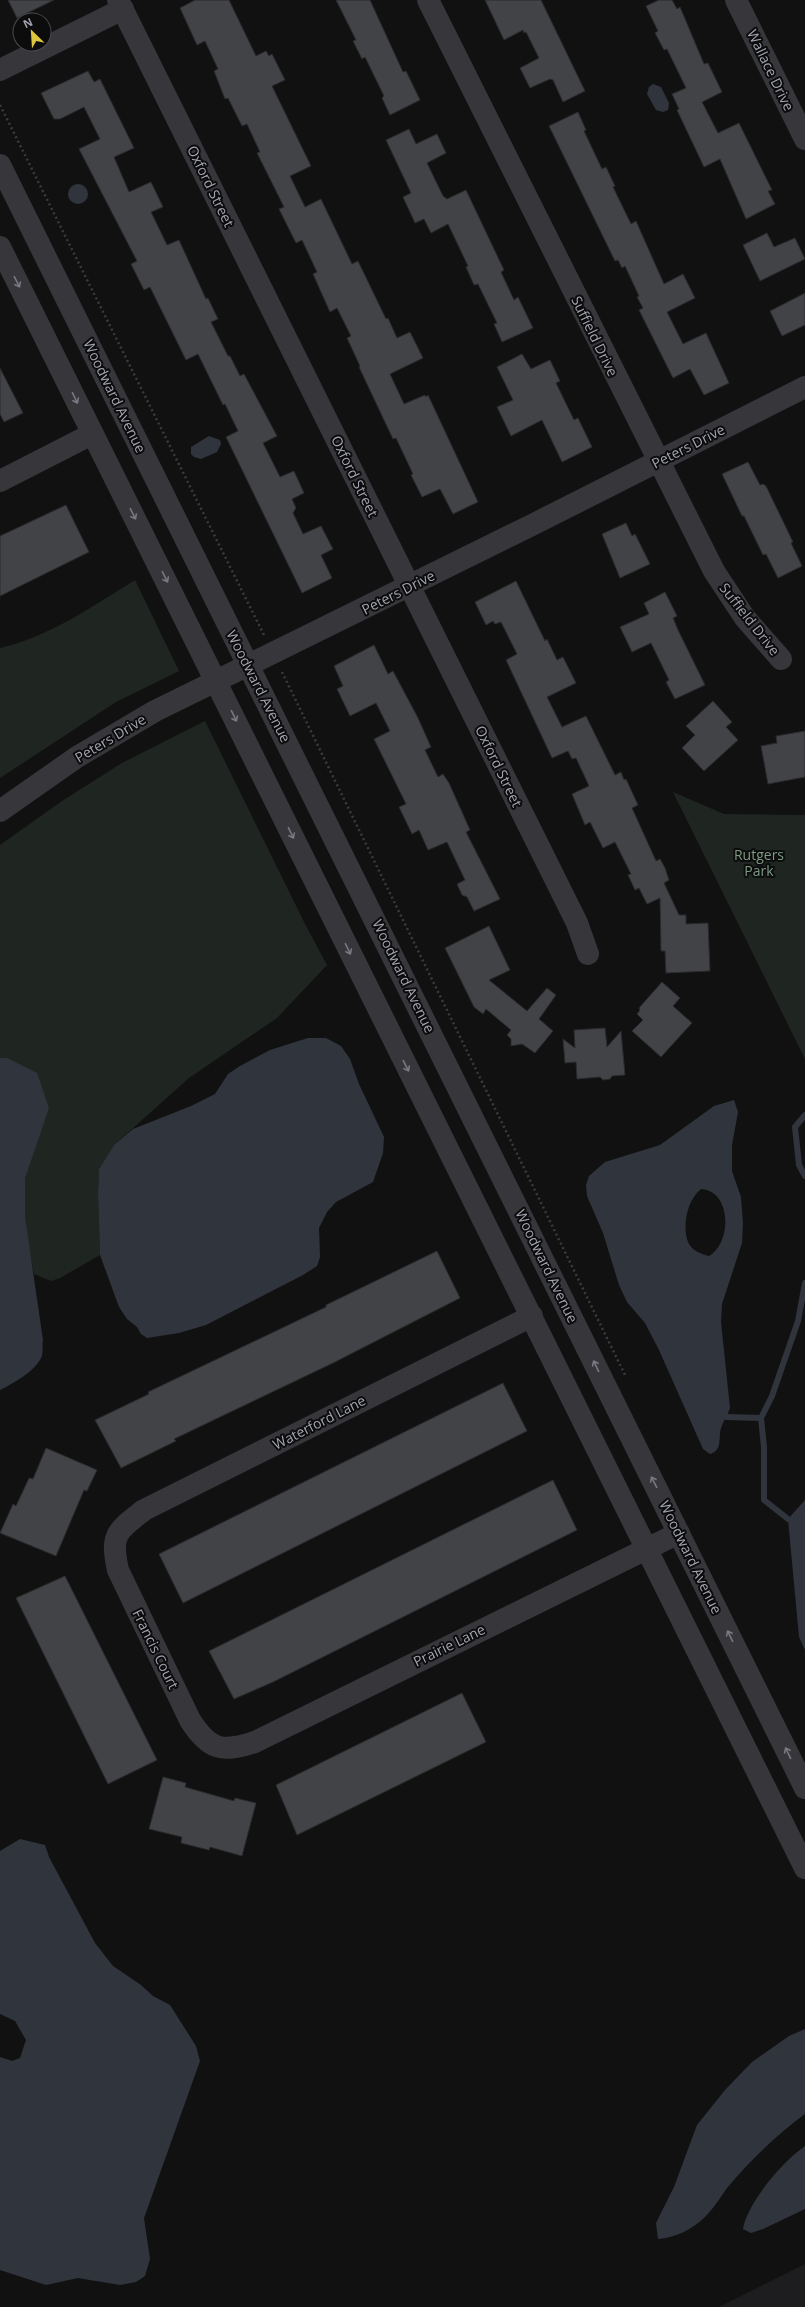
<svg xmlns="http://www.w3.org/2000/svg" width="805" height="2307" viewBox="0 0 805 2307" font-family="'Open Sans',sans-serif">
<style>
.built{fill:#1d1d1f}
.green{fill:#1f2622}
.water{fill:#30353d;fill-rule:evenodd}
.lines{fill:none;stroke-linecap:round;stroke-linejoin:round}
.stream{stroke:#30353d;stroke-width:6}
.building{fill:#424347;stroke:#2b2b2e}
.path{stroke:#3a3b3f;stroke-width:2.5;stroke-dasharray:2 3;stroke-linecap:butt}
.minor{stroke:#37373b;stroke-width:22}
.oneway{stroke:#787982}
.labels{text-anchor:middle;dominant-baseline:central;stroke-width:4;stroke-linejoin:round;paint-order:stroke}
.street-label{font-size:14px;fill:#a3a5b1;stroke:#0c0c0d}
.park-label{font-size:14px;fill:#7c9a84;stroke:#0c0c0d}
</style>
<rect width="100%" height="100%" fill="#111112"/>
<!-- built -->
<path class="built" d="M 805,2264 L 805,2307 L 719,2307 Z"/>
<!-- green -->
<path class="green" d="M 135,580 L 179,671 L 116,702 L 0,778 L 0,648 C 49,637 93,606 135,580 Z
M 205,721 L 306,926 L 327,965 L 277,1018 L 189,1078 L 114,1145 L 99,1169 L 98,1193 L 100,1255 L 60,1278 L 51,1281 L 34,1274 C 28,1243 20,1210 25,1178 C 30,1154 40,1131 49,1108 L 7,1058 L 0,1058 L 0,845 L 62,801 L 122,763 Z
M 673,792 L 724,814 L 805,815 L 805,1059 Z"/>
<!-- water -->
<path class="water" d="M 653,84 L 661,87 L 669,103 L 668,110 L 663,112 L 656,110 L 647,94 L 649,87 Z
M68 194a10 10 0 1 1 20 0a10 10 0 1 1-20 0Z
M 209,436 L 220,440 L 221,444 L 217,452 L 201,459 L 194,457 L 191,454 L 191,447 Z
M 308,1038 L 326,1038 L 341,1046 L 350,1059 L 359,1084 L 384,1137 L 383,1153 L 373,1182 L 336,1202 L 327,1212 L 319,1228 L 320,1257 L 317,1266 L 303,1275 L 206,1325 L 179,1333 L 147,1338 L 141,1334 L 137,1327 L 127,1319 L 119,1307 L 100,1255 L 98,1193 L 99,1169 L 114,1145 L 133,1129 L 191,1106 L 215,1094 L 228,1074 L 240,1066 L 270,1050 Z
M 0,1058 L 7,1058 L 37,1073 L 49,1108 L 25,1178 L 25,1217 L 43,1340 C 42,1344 43,1351 42,1356 C 36,1371 14,1383 0,1390 Z
M 734,1100 L 738,1112 L 732,1145 L 732,1171 L 741,1197 L 743,1223 L 742,1243 L 722,1304 L 721,1322 L 730,1408 C 728,1415 723,1421 721,1428 C 718,1438 723,1450 710,1454 L 703,1449 L 659,1350 L 645,1323 L 627,1302 L 619,1285 L 603,1233 L 587,1196 L 586,1185 L 589,1176 L 605,1162 L 660,1145 L 714,1106 ZM 701,1189 C 732,1191 732,1243 709,1256 C 701,1254 692,1251 688,1242 C 682,1226 687,1200 701,1189 Z
M 805,1500 L 805,1650 L 799,1637 L 788,1519 Z
M 20,1839 L 45,1845 L 49,1857 L 95,1943 L 113,1966 L 141,1985 L 153,1996 L 170,2005 L 196,2046 L 200,2061 L 144,2218 L 150,2259 L 145,2276 L 136,2282 L 120,2285 L 78,2278 L 46,2285 L 0,2270 L 0,2057 L 12,2061 L 20,2058 L 26,2040 L 15,2021 L 0,2014 L 0,1851 Z
M 805,2029 L 805,2114 C 776,2135 750,2161 727,2188 C 720,2198 713,2209 705,2217 C 693,2229 675,2238 658,2239 L 656,2223 L 674,2187 L 697,2125 L 725,2090 L 752,2062 L 789,2036 Z
M 805,2146 L 805,2209 L 763,2229 L 751,2233 L 743,2229 C 747,2203 783,2161 805,2146 Z"/>
<g class="lines">
<!-- stream -->
<path class="stream" d="M 805,1115 L 795,1127 L 799,1165 L 805,1176
M 727,1417 L 761,1418
M 788,1519 L 764,1500 L 764,1447 L 761,1418 L 772,1396 L 798,1321 L 805,1283"/>
</g>
<!-- building -->
<path class="building" d="M 8,0 L 54,0 L 17,18 Z
M 195,0 L 229,0 L 256,56 L 266,51 L 269,56 L 272,54 L 285,80 L 272,86 L 311,166 L 290,176 L 305,207 L 321,199 L 352,264 L 358,261 L 386,319 L 388,318 L 397,338 L 410,332 L 423,358 L 390,374 L 404,404 L 425,395 L 426,397 L 428,395 L 478,502 L 453,514 L 440,489 L 422,497 L 411,475 L 413,474 L 396,438 L 393,439 L 359,367 L 360,366 L 347,338 L 351,336 L 337,308 L 330,312 L 313,274 L 317,272 L 302,240 L 296,243 L 279,209 L 284,207 L 257,153 L 260,152 L 247,124 L 242,126 L 228,98 L 225,99 L 214,71 L 218,69 L 205,41 L 197,45 L 180,8 Z
M 336,0 L 370,0 L 403,72 L 406,71 L 420,100 L 390,115 L 382,98 L 384,96 L 365,57 L 362,59 L 353,41 L 356,40 Z
M 485,0 L 541,0 L 585,91 L 563,102 L 553,80 L 550,79 L 530,88 L 520,68 L 539,58 L 526,32 L 524,33 L 523,30 L 504,40 Z
M 659,0 L 672,0 L 677,9 L 680,7 L 704,64 L 708,63 L 722,92 L 702,102 L 718,133 L 739,123 L 772,190 L 768,191 L 775,204 L 746,219 L 720,159 L 704,167 L 677,110 L 679,109 L 672,94 L 686,88 L 667,49 L 664,50 L 655,33 L 658,31 L 646,6 Z
M 88,71 L 94,82 L 100,79 L 134,148 L 114,157 L 129,192 L 151,182 L 163,207 L 151,212 L 167,245 L 179,240 L 206,299 L 208,298 L 218,319 L 211,322 L 228,356 L 230,356 L 240,376 L 244,374 L 277,436 L 263,443 L 280,477 L 294,471 L 304,493 L 292,499 L 296,508 L 293,513 L 303,534 L 321,526 L 333,549 L 321,555 L 332,578 L 302,593 L 226,437 L 238,431 L 225,404 L 223,405 L 198,354 L 186,360 L 150,287 L 144,290 L 131,264 L 137,261 L 79,149 L 100,139 L 84,107 L 60,119 L 54,119 L 41,93 Z
M 578,112 L 586,130 L 584,131 L 602,169 L 606,167 L 615,186 L 613,187 L 631,224 L 636,221 L 664,284 L 683,274 L 695,298 L 667,312 L 683,344 L 706,333 L 729,383 L 704,395 L 690,369 L 673,378 L 639,310 L 643,308 L 637,297 L 639,296 L 625,266 L 622,268 L 618,260 L 615,261 L 549,126 Z
M 409,129 L 416,144 L 437,134 L 446,153 L 427,163 L 443,196 L 447,199 L 466,190 L 504,270 L 501,272 L 514,300 L 518,297 L 533,328 L 502,342 L 494,324 L 497,323 L 478,284 L 474,285 L 466,267 L 468,266 L 448,224 L 431,233 L 424,219 L 415,223 L 403,197 L 411,193 L 386,140 Z
M 767,233 L 774,247 L 795,238 L 805,259 L 760,281 L 743,245 Z
M 805,293 L 805,325 L 782,336 L 770,311 Z
M 522,354 L 531,369 L 550,360 L 560,381 L 556,383 L 574,420 L 578,418 L 592,447 L 562,462 L 542,420 L 511,436 L 497,407 L 513,400 L 497,367 Z
M 0,368 L 23,413 L 4,422 L 0,414 Z
M 748,462 L 760,485 L 763,484 L 766,486 L 793,542 L 791,543 L 802,566 L 778,578 L 766,554 L 763,555 L 744,516 L 742,516 L 722,474 Z
M 66,505 L 89,552 L 0,596 L 0,536 Z
M 626,523 L 632,536 L 635,534 L 650,564 L 620,578 L 602,534 Z
M 516,581 L 545,641 L 547,639 L 557,660 L 563,657 L 576,683 L 547,697 L 562,727 L 586,716 L 615,775 L 621,772 L 624,780 L 626,779 L 638,805 L 632,808 L 656,861 L 660,859 L 665,868 L 669,880 L 664,883 L 679,915 L 686,915 L 686,924 L 708,923 L 710,971 L 666,973 L 665,951 L 661,951 L 660,898 L 647,904 L 639,888 L 635,890 L 628,875 L 631,874 L 615,842 L 603,848 L 590,822 L 585,825 L 572,794 L 589,786 L 576,758 L 572,759 L 568,751 L 552,758 L 506,660 L 517,654 L 501,622 L 495,624 L 493,621 L 486,625 L 475,602 Z
M 665,592 L 677,616 L 673,618 L 678,630 L 705,685 L 675,699 L 666,682 L 669,680 L 651,643 L 632,652 L 620,627 L 649,614 L 644,603 Z
M 374,645 L 388,674 L 393,671 L 418,718 L 431,747 L 425,750 L 438,777 L 443,774 L 449,783 L 470,830 L 466,832 L 500,899 L 474,911 L 467,897 L 462,895 L 457,884 L 465,880 L 447,842 L 428,850 L 419,830 L 412,834 L 399,807 L 406,804 L 374,739 L 390,731 L 376,703 L 350,716 L 337,689 L 343,686 L 334,666 Z
M 713,701 L 732,722 L 726,727 L 738,740 L 704,771 L 682,748 L 695,735 L 686,726 Z
M 805,731 L 805,777 L 768,784 L 761,746 L 777,743 L 776,736 Z
M 489,926 L 510,970 L 489,980 L 527,1011 L 547,988 L 556,995 L 539,1019 L 553,1031 L 535,1053 L 522,1044 L 511,1046 L 511,1039 L 507,1035 L 511,1030 L 486,1009 L 483,1014 L 474,1007 L 445,948 Z
M 662,982 L 680,998 L 673,1006 L 692,1023 L 661,1057 L 632,1031 L 643,1020 L 637,1014 L 640,1010 L 639,1008 Z
M 605,1028 L 607,1047 L 621,1031 L 625,1075 L 612,1076 L 610,1079 L 603,1080 L 600,1077 L 577,1079 L 576,1062 L 565,1063 L 563,1039 L 575,1048 L 574,1030 Z
M 437,1251 L 460,1298 L 333,1363 L 174,1439 L 176,1441 L 121,1468 L 95,1420 L 149,1394 L 148,1392 L 326,1307 L 326,1305 Z
M 503,1383 L 527,1431 L 183,1603 L 159,1554 Z
M 46,1448 L 97,1470 L 87,1491 L 84,1490 L 56,1556 L 0,1533 L 13,1504 L 16,1506 L 29,1478 L 33,1479 Z
M 553,1480 L 577,1530 L 273,1682 L 234,1699 L 209,1651 Z
M 65,1576 L 157,1760 L 108,1784 L 16,1598 Z
M 462,1693 L 486,1742 L 297,1835 L 276,1785 Z
M 163,1777 L 186,1783 L 185,1787 L 234,1801 L 235,1798 L 256,1803 L 242,1856 L 210,1847 L 209,1850 L 181,1843 L 182,1837 L 149,1829 Z"/>
<g class="lines">
<!-- path -->
<path class="path" d="M 0,105 L 264,635
M 282,672 L 625,1375"/>
<!-- minor -->
<path class="minor" d="M 118,0 L 577,923 L 588,954
M 428,0 L 714,571 L 745,618 L 781,659
M 736,0 L 805,139
M 0,70 L 123,9
M 0,165 L 805,1788
M 0,247 C 270,786 535,1328 805,1868
M 0,481 L 92,434
M 0,811 L 77,757 L 155,711 L 532,525 L 805,387
M 532,1316 L 144,1510 C 117,1531 110,1534 118,1570 L 190,1720 C 209,1750 222,1753 255,1742 L 679,1533"/>
</g>
<!-- one-way arrows -->
<defs><path id="oneway-shaft" d="M-6 0H5M1.5-3L5.5 0L1.5 3" fill="none" stroke-width="1.6" stroke-linecap="round" stroke-linejoin="round"/></defs>
<g class="oneway">
<use href="#oneway-shaft" transform="translate(17 282) rotate(63)"/>
<use href="#oneway-shaft" transform="translate(75 398) rotate(64)"/>
<use href="#oneway-shaft" transform="translate(133 514) rotate(63)"/>
<use href="#oneway-shaft" transform="translate(165 577) rotate(63)"/>
<use href="#oneway-shaft" transform="translate(234 716) rotate(64)"/>
<use href="#oneway-shaft" transform="translate(291 833) rotate(64)"/>
<use href="#oneway-shaft" transform="translate(348 949) rotate(64)"/>
<use href="#oneway-shaft" transform="translate(406 1066) rotate(63)"/>
<use href="#oneway-shaft" transform="translate(596 1366) rotate(-116)"/>
<use href="#oneway-shaft" transform="translate(654 1482) rotate(-117)"/>
<use href="#oneway-shaft" transform="translate(730 1636) rotate(-116)"/>
<use href="#oneway-shaft" transform="translate(788 1753) rotate(-116)"/>
</g>
<g class="labels">
<!-- street labels -->
<g class="street-label">
<text transform="translate(771 70) rotate(64)">Wallace Drive</text>
<text transform="translate(211 186) rotate(64)">Oxford Street</text>
<text transform="translate(595 336) rotate(64)">Suffield Drive</text>
<text transform="translate(115 396) rotate(64)">Woodward Avenue</text>
<text transform="translate(688 446) rotate(-27)">Peters Drive</text>
<text transform="translate(355 476) rotate(64)">Oxford Street</text>
<text transform="translate(398 592) rotate(-27)">Peters Drive</text>
<text transform="translate(750 619) rotate(52)">Suffield Drive</text>
<text transform="translate(259 686) rotate(63)">Woodward Avenue</text>
<text transform="translate(110 738) rotate(-31)">Peters Drive</text>
<text transform="translate(499 766) rotate(64)">Oxford Street</text>
<text transform="translate(404 976) rotate(64)">Woodward Avenue</text>
<text transform="translate(547 1266) rotate(64)">Woodward Avenue</text>
<text transform="translate(319 1422) rotate(-27)">Waterford Lane</text>
<text transform="translate(691 1557) rotate(64)">Woodward Avenue</text>
<text transform="translate(449 1645) rotate(-26)">Prairie Lane</text>
<text transform="translate(156 1649) rotate(64)">Francis Court</text>
</g>
<!-- park labels -->
<g class="park-label">
<text x="759" y="854">Rutgers<tspan x="759" dy="16">Park</tspan></text>
</g>
</g>
<!-- north arrow -->
<g transform="translate(32 32) rotate(335)"><circle r="19" fill="#0c0c0d" stroke="#48494f"/>
<path d="M0-3L7 15L0 10L-7 15Z" fill="#ddc53e"/>
<text y="-6" font-size="11" font-weight="bold" text-anchor="middle" fill="#a3a5b1">N</text>
</g>
</svg>
